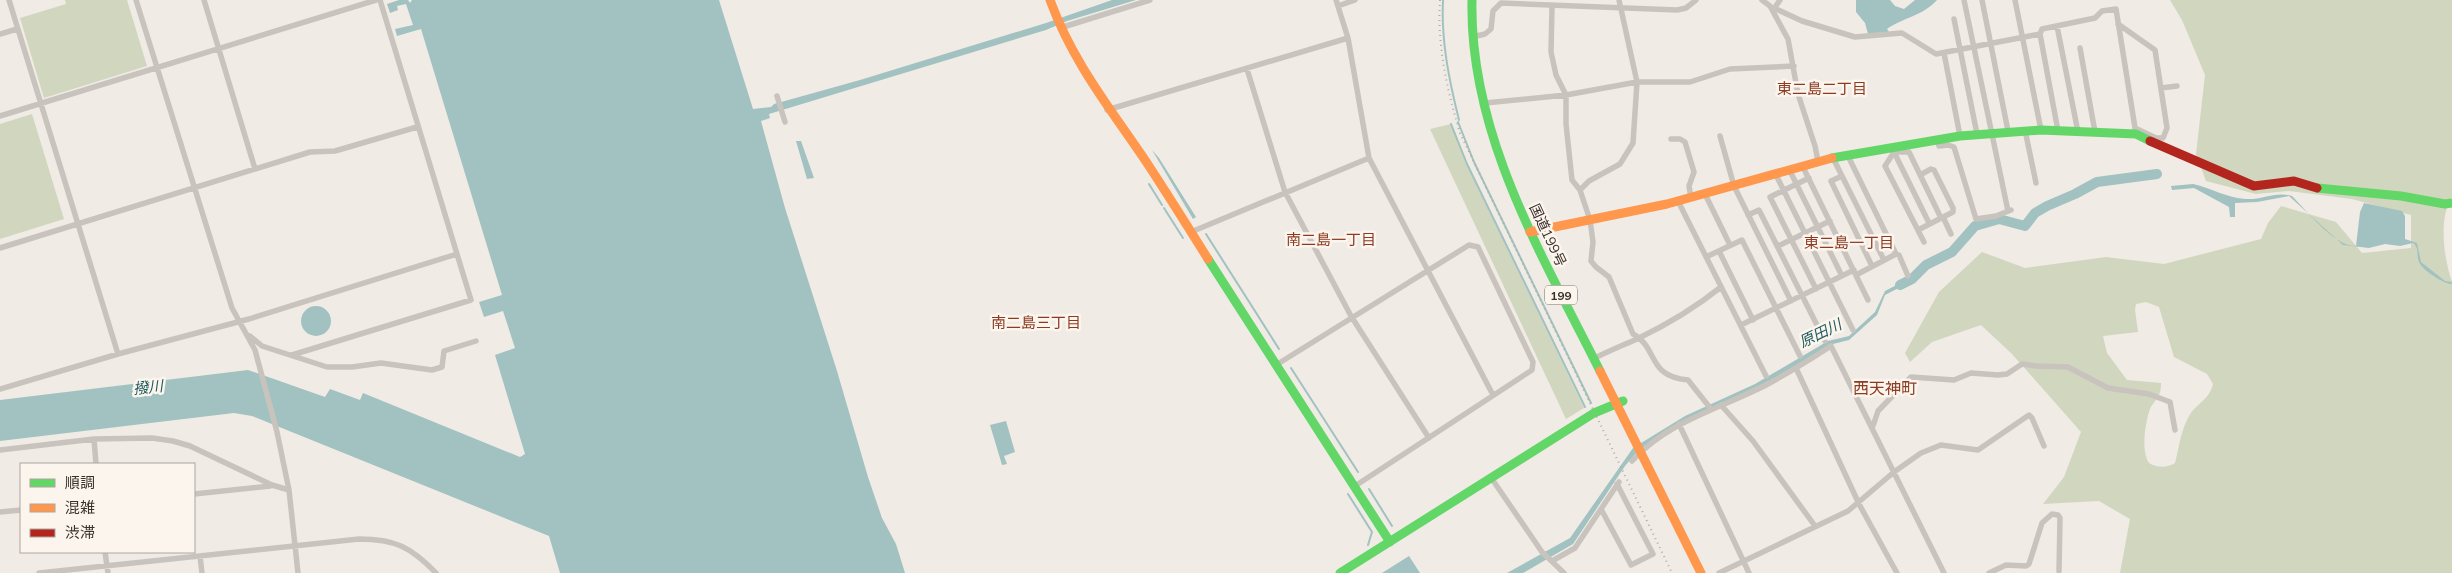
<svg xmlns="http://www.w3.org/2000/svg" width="2452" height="573" viewBox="0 0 2452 573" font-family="Mulish,'Noto Sans JP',sans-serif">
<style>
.green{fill:#d1d6bf;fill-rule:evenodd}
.water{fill:#a1c2c1}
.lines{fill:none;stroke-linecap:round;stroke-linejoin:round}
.stream{stroke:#a1c2c1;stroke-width:2}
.river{stroke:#a1c2c1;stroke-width:10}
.street{stroke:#c9c3be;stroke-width:5.5}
.fast{stroke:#63d668;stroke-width:9}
.slow{stroke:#ff974d;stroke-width:9}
.jam{stroke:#b3261e;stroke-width:9}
.rail{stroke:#b1aca8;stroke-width:2;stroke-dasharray:1 4;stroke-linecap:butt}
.labels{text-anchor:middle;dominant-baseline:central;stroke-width:5;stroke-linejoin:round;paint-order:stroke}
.shield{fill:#fbf5ee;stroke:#756b66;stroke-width:1}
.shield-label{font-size:12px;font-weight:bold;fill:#3b302b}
.street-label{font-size:14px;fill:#3b302b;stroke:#fbf5ee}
.neighbourhood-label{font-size:15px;fill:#8c3b22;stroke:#fbf5ee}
.water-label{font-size:15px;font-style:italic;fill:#1f5a5e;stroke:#fbf5ee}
.quarter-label{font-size:16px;fill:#8c3b22;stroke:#fbf5ee}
</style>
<rect width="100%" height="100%" fill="#f0ebe5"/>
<!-- green -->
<path class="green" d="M 65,0 L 127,0 L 147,66 L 44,98 L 20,18 L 66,4 Z
M 2170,0 L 2452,0 L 2452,197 C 2438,218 2444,259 2452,282 L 2452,573 L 2120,573 L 2130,519 L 2099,501 L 2043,504 L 2064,477 L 2081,432 L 2012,354 L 1981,325 L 1932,342 L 1910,362 L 1905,353 L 1939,292 L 1982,252 L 2025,268 L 2106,257 L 2164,264 L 2261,239 L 2268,223 L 2281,206 L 2336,222 L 2362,253 L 2411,248 L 2411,215 L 2352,199 L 2289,191 L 2256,194 L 2206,181 L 2196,154 L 2205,75 L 2182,20 ZM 2146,302 L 2159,307 L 2174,357 L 2207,374 L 2213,384 C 2209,400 2197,403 2189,416 C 2181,430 2179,447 2175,463 C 2167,468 2157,468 2149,463 C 2141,451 2145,425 2149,412 C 2153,399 2161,401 2161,383 L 2127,380 L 2107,353 L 2103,336 L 2138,332 L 2135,310 L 2136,304 Z
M 32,114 L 64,219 L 0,239 L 0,124 Z
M 1451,124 L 1467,165 L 1584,408 L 1566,419 L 1430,129 Z"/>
<!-- water -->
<path class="water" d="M 399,0 L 408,0 L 410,3 L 412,0 L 719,0 L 753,109 L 771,107 L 774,104 L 860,80 L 1046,23 L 1112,0 L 1136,0 L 1067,21 L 1046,30 L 769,114 L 770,118 L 761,121 L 785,208 L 837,371 L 868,477 L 882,518 L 896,544 L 905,573 L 560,573 L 549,536 L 252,416 L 234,413 L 0,441 L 0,400 L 248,370 L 325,397 L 330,389 L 360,400 L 363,393 L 520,457 L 525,454 L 495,355 L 515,348 L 503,311 L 484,317 L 479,302 L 502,295 L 421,29 L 397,36 L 395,29 L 413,25 L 406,4 L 397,6 L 398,10 L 390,13 L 387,4 Z
M 1856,0 L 1890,0 L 1895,6 L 1904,9 L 1915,0 L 1937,0 C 1923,16 1904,17 1887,29 L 1889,32 L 1868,34 L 1865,23 L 1856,12 Z
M 796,141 L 801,141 L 814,178 L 807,179 Z
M 1152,150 L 1159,158 L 1196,217 L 1193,219 Z
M 2193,184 C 2212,188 2226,198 2246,199 C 2262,200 2276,191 2292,196 C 2307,211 2335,247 2356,246 L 2360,212 L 2364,203 L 2402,211 L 2405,216 L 2405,239 L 2417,243 L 2421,262 L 2445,281 L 2452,282 L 2452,284 C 2444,284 2422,270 2419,262 C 2416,255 2420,249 2413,243 L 2400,246 L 2385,244 L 2369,248 L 2343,245 L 2289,196 L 2257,202 L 2235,203 L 2235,217 L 2230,217 L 2229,207 L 2194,188 L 2172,190 L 2171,186 Z
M 1910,278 L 1912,281 L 1885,295 L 1877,315 L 1849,340 L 1833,344 L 1773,379 L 1670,428 L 1635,454 L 1625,466 L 1573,544 L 1523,573 L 1507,573 L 1570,538 L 1633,448 L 1685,416 L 1755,384 L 1828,341 L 1849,336 L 1875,312 L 1885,291 Z
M301 321a15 15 0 1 1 30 0a15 15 0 1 1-30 0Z
M 1006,421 L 1015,452 L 1004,456 L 1007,464 L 1002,465 L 990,425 Z
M 1409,556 L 1420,573 L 1382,573 Z"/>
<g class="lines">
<!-- stream -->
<path class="stream" d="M 1443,0 C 1441,41 1449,80 1459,120
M 1458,122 L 1474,162 L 1591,403
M 1451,124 L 1467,164 L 1585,407
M 1149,184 L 1162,205
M 1164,208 L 1183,238
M 1206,234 L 1279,349
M 1291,368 L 1358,472
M 1369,489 L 1392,526
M 1348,494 L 1372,532 L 1368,545"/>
<!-- river -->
<path class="river" d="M 1900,285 L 1912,279 L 1926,265 L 1952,252 L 1975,226 L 1999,219 L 2025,226 L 2035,213 L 2047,206 L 2075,194 L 2097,182 L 2157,174"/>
<!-- street -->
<path class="street" d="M 9,0 L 118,354
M 136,0 L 232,308 L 255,350 L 277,432 L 289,490 L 298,573
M 204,0 L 255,169
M 1336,0 L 1348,38 L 1369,158 L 1493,395
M 1762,0 L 1770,6 L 1788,39 L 1798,94 L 1815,146 L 1818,161
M 1964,0 L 2008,211
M 1982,0 L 2008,131
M 2015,0 L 2041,130
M 1338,6 L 1355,0
M 1552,7 L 1551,52 L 1556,75 L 1566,95 L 1566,124 L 1572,180 L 1580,190 L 1590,220 L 1593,242 L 1591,261 L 1596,267 L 1609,277 L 1633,334 C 1659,348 1646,376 1688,380 L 1711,409
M 1774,8 L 1802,21 L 1855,37 L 1902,33 L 1936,54 L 2040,34 L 2042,29 L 2095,18 L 2102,11 L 2116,9 L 2136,134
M 1773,10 L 1780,0
M 1954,19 L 1977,134
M 2118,24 L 2155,50 L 2167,128 L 2163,138 L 2156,138 L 2135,128
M 2057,26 L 2078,132
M 1060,28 L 1150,0
M 0,34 L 17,29
M 2040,34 L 2058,131
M 1472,37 L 1485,34 L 1491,29 L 1493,11 L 1501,3 L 1677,10 L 1686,8 L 1696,0
M 2080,48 L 2095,132
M 1944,53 L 1960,136
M 1247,69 L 1285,192 L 1351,316 L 1429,438
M 2161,88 L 2177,86
M 777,96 L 785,122
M 1485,103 L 1566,95 L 1637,82 L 1690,82 L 1730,69 L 1794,66
M 1107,110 L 1348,38
M 0,116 L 376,0
M 2025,130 L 2036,183
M 1720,136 L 1734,186 L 1791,301
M 1671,139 L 1680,139 L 1685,142 L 1694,172 L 1689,186 L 1691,198
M 1938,140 L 1939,146 L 1948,145 L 1954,147 L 1976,219 L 1996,216 L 2011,210
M 1893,150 L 1929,223
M 1848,156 L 1896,254 L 1856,275
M 1833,158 L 1884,260
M 1802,165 L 1868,300
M 1789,169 L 1842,276
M 1775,173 L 1853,330
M 1842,176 L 1831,181 L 1872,266
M 1809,178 L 1770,197 L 1816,289
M 1580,190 L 1589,181 L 1620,164 L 1633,143 L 1637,82 L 1619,0
M 1705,194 L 1730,245
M 1678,201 L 1766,376
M 1748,215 L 1759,210 L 1825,341
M 1943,217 L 1951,234
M 1918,230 L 1953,212 L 1953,208 L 1934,170 L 1931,169 L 1920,175
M 1191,232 L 1369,158
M 1924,242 L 1885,166 L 1894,152 L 1909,152 L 1941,218
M 1778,246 L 1830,221
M 0,248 L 310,152 L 335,151 L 417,127
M 1719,251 L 1753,320
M 1896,254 L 1899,255 L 1908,276
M 1706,257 L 1742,240 L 1800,356
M 1741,325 L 1854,270
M 250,336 L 262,346 L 327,367 L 352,367 L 381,363 L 432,370 L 442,367 L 444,351 L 476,341
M 292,355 L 471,300 L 457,254
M 1593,359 C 1608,351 1624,345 1639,338 C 1668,324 1696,307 1721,287
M 1276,365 L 1469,245 L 1478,247 L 1533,362 L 1532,370 L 1355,486
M 1796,368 L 1859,504 L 1897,573
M 0,389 L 118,354 L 249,319 L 457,254 L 380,0
M 1721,405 L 1753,441 L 1815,526
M 1679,424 L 1749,573
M 1873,426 L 1878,411 L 1911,377 L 1954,380 L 1971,373 L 1998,375 L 2007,374 L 2022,364 L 2036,366 L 2068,367 L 2108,388 L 2149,394 L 2170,402 L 2175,430
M 94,439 L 96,464
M 0,450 L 94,439 L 152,438 L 173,441 L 190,446 L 272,485 L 289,490
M 1632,461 C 1670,420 1720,409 1768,384 C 1790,372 1811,359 1831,346 L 1944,573
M 1492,479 L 1542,552 L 1564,573
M 194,494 L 270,486
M 1601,509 L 1631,565 L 1653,554 L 1617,484
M 0,512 L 21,510
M 105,552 L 108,573
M 200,556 L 202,573
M 1552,561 L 1575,548 L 1619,482
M 39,573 L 359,539 C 395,539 411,547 436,573
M 1719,573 L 1848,511 L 1894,472 L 1921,453 L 1941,445 L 1978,450 L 2029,415 L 2032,418 L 2044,446
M 1989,573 L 2006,565 L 2026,566 L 2029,564 L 2042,523 L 2052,514 L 2058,515 L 2060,518 L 2059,571"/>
<!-- fast -->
<path class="fast" d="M 1472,0 C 1469,134 1542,255 1600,371
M 1832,158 L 1960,136 L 2041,130 L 2136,134 L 2150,141
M 2317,188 L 2401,196 L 2445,204 L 2452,203
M 1208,259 L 1390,542
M 1340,573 L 1594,413 L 1623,401"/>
<!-- slow -->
<path class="slow" d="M 1050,0 C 1073,63 1110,108 1147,163 C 1168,195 1188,227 1208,259
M 1530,232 L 1667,204 L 1832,158
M 1600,371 L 1701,573"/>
<!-- jam -->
<path class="jam" d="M 2150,141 L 2254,186 L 2294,181 L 2317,188"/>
<!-- rail -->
<path class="rail" d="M 1440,0 C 1437,46 1447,90 1460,133 L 1672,573"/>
</g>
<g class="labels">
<!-- shield labels -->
<rect class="shield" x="1545" y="285.5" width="32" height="19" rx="4"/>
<g class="shield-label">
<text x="1561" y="295">199</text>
</g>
<!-- street labels -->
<g class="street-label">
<text transform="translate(1548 235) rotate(65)">国道199号</text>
</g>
<!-- neighbourhood labels -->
<g class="neighbourhood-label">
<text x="1822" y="88">東二島二丁目</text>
<text x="1331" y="239">南二島一丁目</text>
<text x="1849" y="242">東二島一丁目</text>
<text x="1036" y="322">南二島三丁目</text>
</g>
<!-- water labels -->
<g class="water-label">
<text transform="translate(1820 333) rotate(-26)">原田川</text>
<text transform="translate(148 387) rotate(-6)">撥川</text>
</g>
<!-- quarter labels -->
<g class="quarter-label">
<text x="1885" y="388">西天神町</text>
</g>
</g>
<!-- legend -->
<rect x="20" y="463" width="175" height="90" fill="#fbf5ee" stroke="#aea6a0"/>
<rect x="30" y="479" width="25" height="8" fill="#63d668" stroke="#aea6a0"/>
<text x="65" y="488" font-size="15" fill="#3b302b">順調</text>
<rect x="30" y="504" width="25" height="8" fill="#ff974d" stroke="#aea6a0"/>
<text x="65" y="513" font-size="15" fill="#3b302b">混雑</text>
<rect x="30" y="529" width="25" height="8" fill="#b3261e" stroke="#aea6a0"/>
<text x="65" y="538" font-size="15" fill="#3b302b">渋滞</text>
</svg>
